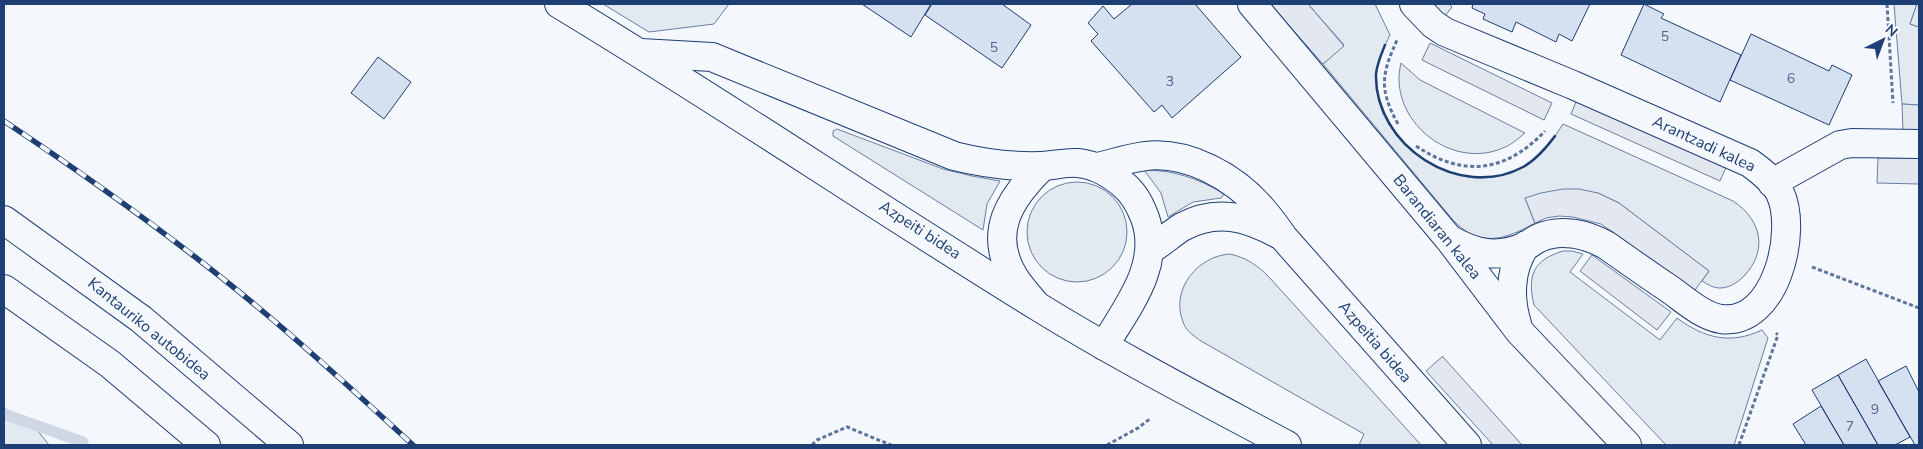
<svg xmlns="http://www.w3.org/2000/svg" width="1923" height="449" viewBox="0 0 1923 449" font-family="'Nunito Sans',sans-serif">
<style>
.green{fill:#e3e9f0;stroke:#687fa3}
.parking{fill:#e3e8f0;stroke:#687fa3}
.lines{fill:none;stroke-linecap:round;stroke-linejoin:round}
.stream{stroke:#cfd7e4;stroke-width:11}
.building{fill:#d5e0f0;stroke:#1d3f73}
.street-casing{stroke:#1d3f73;stroke-width:30}
.secondary-casing{stroke:#1d3f73;stroke-width:30}
.highway-casing{stroke:#1d3f73;stroke-width:30}
.path{stroke:#5e769c;stroke-width:3;stroke-dasharray:4 2.5;stroke-linecap:butt}
.street{stroke:#f4f7fb;stroke-width:28}
.secondary{stroke:#f4f7fb;stroke-width:28}
.highway{stroke:#f4f7fb;stroke-width:28}
.rail-casing{stroke:#1d3f73;stroke-width:5.5}
.rail{stroke:#f4f7fb;stroke-width:4;stroke-dasharray:11;stroke-linecap:butt}
.wall{stroke:#1d3f73;stroke-width:2.5}
.labels{text-anchor:middle;dominant-baseline:central;stroke-width:4;stroke-linejoin:round;paint-order:stroke}
.number-label{font-size:14px;fill:#4b6792}
.street-label{font-size:16px;fill:#1d3f73;stroke:#f4f7fb}
</style>
<rect width="100%" height="100%" fill="#f4f7fb"/>
<!-- green -->
<path class="green" d="M 603,4 L 729,4 L 714,24 L 649,32 Z
M 1308,4 L 1375,4 L 1390,35 C 1384,47 1377,60 1376,74 C 1376,94 1383,112 1393,128 C 1422,175 1489,196 1535,159 C 1547,150 1555,136 1563,124 L 1733,201 C 1762,220 1768,251 1744,276 C 1737,283 1729,288 1720,288 C 1713,288 1707,284 1702,281 L 1709,271 L 1619,203 L 1598,193 L 1525,198 L 1535,223 C 1505,240 1479,248 1453,220 L 1323,64 L 1344,45 Z
M 1894,4 L 1917,4 L 1910,24 L 1919,27 L 1919,105 L 1902,104 Z
M 1401,63 L 1420,80 L 1525,133 C 1518,139 1511,145 1503,148 C 1450,171 1387,119 1401,63 Z
M 837,129 L 943,169 L 972,176 L 1000,181 L 987,204 L 983,230 L 833,136 L 833,131 Z
M 1144,170 C 1173,170 1197,178 1223,193 L 1223,196 L 1221,198 L 1193,202 L 1168,217 L 1161,193 Z
M1027 232a50 50 0 1 1 100 0a50 50 0 1 1-100 0Z
M 1563,251 L 1572,251 L 1583,254 L 1570,272 L 1660,340 L 1677,318 C 1704,338 1730,345 1762,330 L 1768,338 L 1734,445 L 1666,445 L 1534,305 C 1527,276 1533,260 1563,251 Z
M 1230,254 C 1247,258 1257,265 1269,277 L 1421,445 L 1359,445 L 1364,434 L 1201,341 C 1194,336 1186,331 1183,322 C 1170,289 1198,256 1230,254 Z
M 4,408 L 34,426 L 49,445 L 4,445 Z"/>
<!-- parking -->
<path class="parking" d="M 1270,4 L 1308,4 L 1344,46 L 1323,64 Z
M 1431,4 L 1449,4 L 1452,7 L 1445,16 Z
M 1917,4 L 1919,4 L 1919,27 L 1910,24 Z
M 1430,43 L 1552,103 L 1544,120 L 1422,60 Z
M 1578,97 L 1727,165 L 1720,181 L 1571,114 Z
M 1902,104 L 1919,105 L 1919,133 L 1903,132 Z
M 1878,158 L 1919,158 L 1919,184 L 1877,183 Z
M 1563,189 L 1579,189 L 1598,193 L 1619,203 L 1709,271 L 1695,290 L 1601,224 L 1573,217 L 1559,216 L 1546,218 L 1535,223 L 1525,198 L 1541,193 Z
M 1592,255 L 1671,312 L 1657,330 L 1580,271 Z
M 1443,356 L 1443,357 L 1522,445 L 1493,445 L 1426,371 Z"/>
<g class="lines">
<!-- stream -->
<path class="stream" d="M 4,414 L 83,442"/>
</g>
<!-- building -->
<path class="building" d="M 862,4 L 931,4 L 911,37 Z
M 932,4 L 1002,4 L 1031,25 L 1002,68 L 925,15 Z
M 1132,4 L 1195,4 L 1241,57 L 1172,118 L 1162,105 L 1154,112 L 1091,41 L 1098,34 L 1088,23 L 1103,6 L 1114,19 Z
M 1473,4 L 1590,4 L 1572,41 L 1559,34 L 1556,42 L 1516,22 L 1512,32 L 1483,19 L 1485,14 L 1472,8 Z
M 1644,4 L 1664,14 L 1661,18 L 1741,55 L 1720,102 L 1621,55 Z
M 1751,34 L 1829,71 L 1832,65 L 1852,75 L 1829,125 L 1730,80 Z
M 378,57 L 411,82 L 384,119 L 351,93 Z
M 1866,359 L 1910,437 L 1895,445 L 1878,445 L 1838,375 Z
M 1906,366 L 1919,392 L 1919,445 L 1915,445 L 1878,381 Z
M 1838,375 L 1878,445 L 1844,445 L 1812,390 Z
M 1821,406 L 1844,445 L 1806,445 L 1793,424 Z"/>
<g class="lines">
<!-- street casing -->
<g class="street-casing">
<path id="street" d="M 1252,4 L 1449,239 L 1519,331 L 1627,445
M 1414,4 L 1433,24 L 1445,32 L 1573,85 L 1750,163 C 1761,171 1774,181 1780,193 C 1798,231 1776,326 1721,319 C 1702,316 1684,299 1668,288 C 1647,274 1626,259 1606,245 C 1586,234 1560,228 1539,238 C 1534,240 1530,244 1526,246 C 1497,259 1475,254 1449,239
M 641,53 L 712,57 L 954,156 C 982,163 1012,167 1041,166 C 1053,166 1065,162 1078,163 C 1097,165 1111,174 1125,186 C 1135,195 1140,205 1145,218 C 1162,265 1127,307 1104,346
M 1098,167 C 1114,163 1130,158 1146,156 C 1188,151 1234,177 1261,208 C 1269,217 1277,228 1284,238 L 1467,445
M 1772,183 L 1840,145 L 1852,143 L 1919,144
M 1150,250 C 1161,243 1171,234 1182,227 C 1217,208 1247,217 1280,235
M 1036,305 C 1029,296 1020,287 1014,277 C 987,233 1010,198 1042,167
M 1518,327 C 1509,300 1509,269 1526,245"/>
</g>
<!-- secondary casing -->
<g class="secondary-casing">
<path id="secondary" d="M 559,4 C 720,101 876,207 1037,306 C 1118,356 1203,400 1287,445"/>
</g>
<!-- highway casing -->
<g class="highway-casing">
<path id="highway" d="M 4,220 L 141,319 L 289,445
M 4,289 L 110,364 L 206,445"/>
</g>
<!-- path -->
<path class="path" d="M 1887,4 L 1893,103
M 1398,124 C 1378,88 1382,73 1398,38
M 1416,146 C 1464,178 1506,172 1545,131
M 1812,267 L 1919,308
M 812,445 L 817,440 L 847,427 L 891,445
M 1107,445 L 1138,428 L 1151,418
M 1739,445 L 1778,335 L 1776,333"/>
<!-- street -->
<use href="#street" class="street"/>
<!-- secondary -->
<use href="#secondary" class="secondary"/>
<!-- highway -->
<use href="#highway" class="highway"/>
<!-- rail casing -->
<g class="rail-casing">
<path id="rail" d="M 4,121 C 94,181 183,244 266,314 C 316,356 365,401 413,445"/>
</g>
<!-- rail -->
<use href="#rail" class="rail"/>
<!-- wall -->
<path class="wall" d="M 1385,45 C 1381,55 1377,64 1376,74 C 1374,146 1460,201 1523,167 C 1536,160 1546,148 1555,136"/>
</g>
<g class="labels">
<!-- number labels -->
<g class="number-label">
<text x="1665" y="36">5</text>
<text x="994" y="47">5</text>
<text x="1791" y="78">6</text>
<text x="1170" y="81">3</text>
<text x="1875" y="409">9</text>
<text x="1850" y="426">7</text>
</g>
<!-- street labels -->
<g class="street-label">
<text transform="translate(1704 144) rotate(25)">Arantzadi kalea</text>
<text transform="translate(1437 227) rotate(51)">Barandiaran kalea</text>
<text transform="translate(920 230) rotate(33)">Azpeiti bidea</text>
<text transform="translate(149 329) rotate(39)">Kantauriko autobidea</text>
<text transform="translate(1375 342) rotate(49)">Azpeitia bidea</text>
</g>
</g>
<!-- border -->
<rect width="1923" height="449" fill="none" stroke="#1d3f73" stroke-width="10"/>
<!-- north arrow -->
<g transform="translate(1883 40) rotate(42)" stroke="#f4f7fb" stroke-width="4" paint-order="stroke">
<path d="M0-4L9 19L0 12L-9 19Z" fill="#1d3f73"/>
<text y="-8" font-size="14" font-weight="bold" text-anchor="middle" fill="#1d3f73">N</text>
</g>
</svg>
